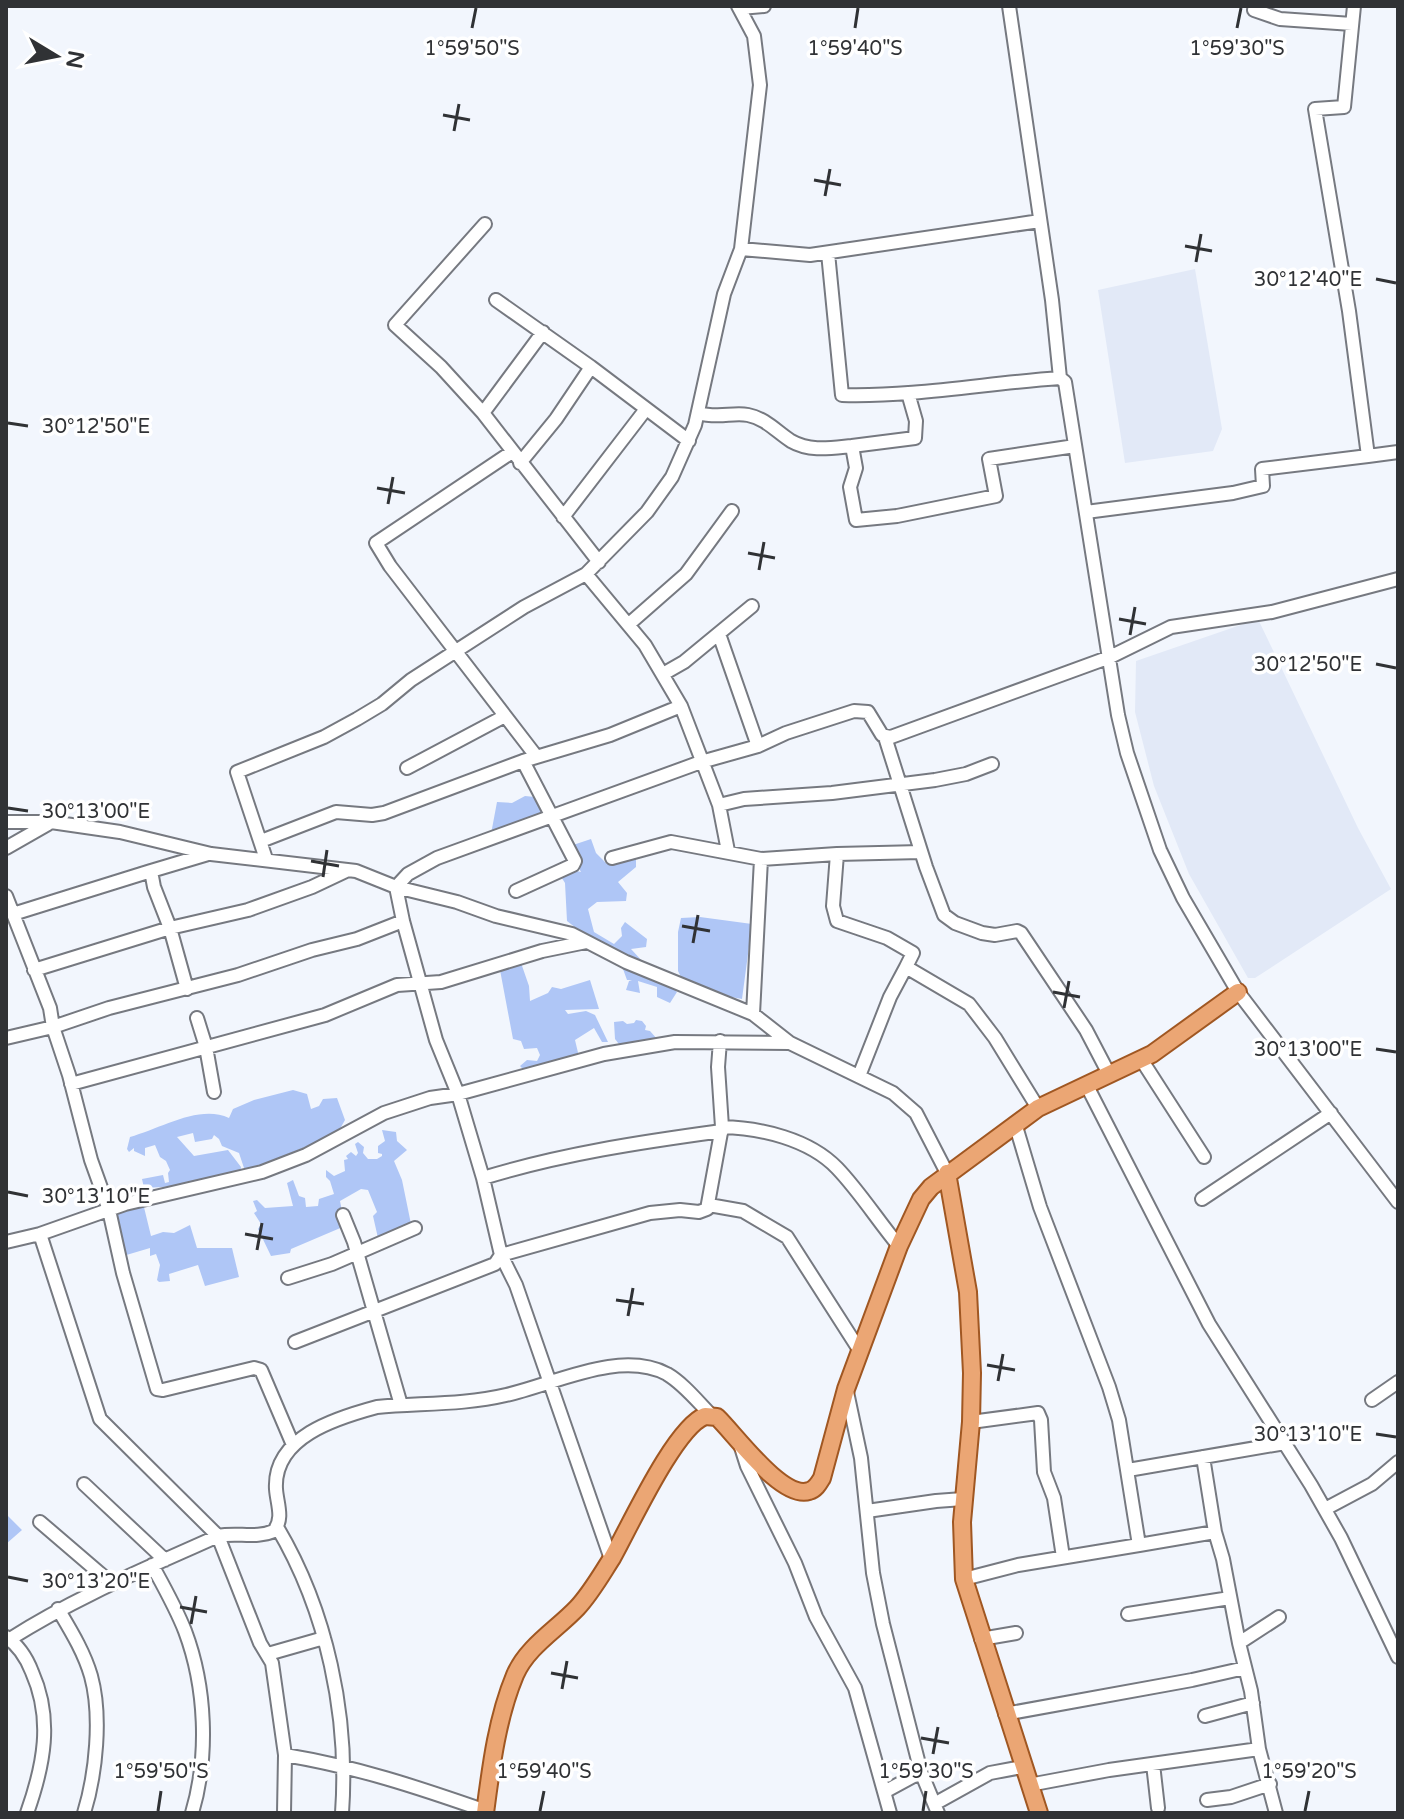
<svg xmlns="http://www.w3.org/2000/svg" width="1404" height="1819" viewBox="0 0 1404 1819" font-family="'Varela Round',sans-serif">
<style>
.built{fill:#e2e9f7}
.green{fill:#afc6f6}
.lines{fill:none;stroke-linecap:round;stroke-linejoin:round}
.minor-casing{stroke:#767980;stroke-width:16}
.major-casing{stroke:#a05722;stroke-width:20}
.minor{stroke:#fff;stroke-width:12}
.major{stroke:#eba674;stroke-width:16}
.ticks{fill:none;stroke:#303235;stroke-width:3}
.ticks-label{font-size:20px;text-anchor:middle;fill:#303235;stroke:#fff;stroke-width:7;stroke-linejoin:round;paint-order:stroke}
</style>
<rect width="100%" height="100%" fill="#f2f6fd"/>
<!-- built -->
<path class="built" d="M 1195,269 L 1222,429 L 1213,451 L 1125,463 L 1098,290 Z
M 1258,619 L 1358,828 L 1391,889 L 1255,978 L 1248,978 L 1189,874 L 1154,786 L 1135,712 L 1136,661 Z"/>
<!-- green -->
<path class="green" d="M 525,796 L 535,797 L 543,813 L 528,821 L 491,834 L 497,802 L 512,803 Z
M 591,839 L 596,853 L 607,864 L 636,859 L 636,867 L 618,882 L 627,893 L 626,901 L 597,902 L 588,909 L 594,932 L 614,944 L 622,936 L 621,928 L 625,922 L 647,939 L 646,947 L 631,949 L 643,962 L 639,964 L 594,942 L 567,921 L 565,883 L 560,875 L 569,869 L 581,872 L 574,859 L 573,845 Z
M 700,917 L 752,924 L 742,999 L 710,993 L 683,981 L 678,971 L 678,932 L 681,918 Z
M 520,960 L 529,986 L 530,1001 L 548,993 L 552,987 L 561,989 L 590,980 L 599,1009 L 565,1010 L 568,1014 L 586,1011 L 595,1015 L 608,1042 L 602,1042 L 594,1028 L 575,1040 L 580,1061 L 527,1073 L 520,1066 L 527,1060 L 537,1061 L 540,1055 L 537,1048 L 524,1049 L 521,1041 L 513,1039 L 500,970 L 508,969 L 507,965 Z
M 629,968 L 632,972 L 634,968 L 665,981 L 677,992 L 670,1003 L 657,997 L 657,987 L 638,981 L 640,993 L 626,990 L 629,981 L 632,980 L 627,980 L 623,969 Z
M 636,1020 L 642,1021 L 646,1026 L 645,1030 L 650,1031 L 658,1040 L 622,1048 L 615,1039 L 614,1022 L 623,1021 L 627,1024 L 634,1023 Z
M 293,1090 L 307,1094 L 311,1109 L 319,1106 L 323,1099 L 337,1098 L 345,1120 L 337,1134 L 249,1170 L 244,1168 L 239,1153 L 222,1146 L 219,1139 L 214,1135 L 212,1139 L 195,1142 L 193,1133 L 177,1137 L 194,1156 L 228,1150 L 241,1167 L 240,1173 L 211,1181 L 203,1179 L 181,1186 L 144,1188 L 142,1179 L 163,1175 L 165,1183 L 169,1182 L 168,1173 L 170,1170 L 166,1161 L 160,1157 L 155,1145 L 145,1148 L 145,1156 L 134,1151 L 134,1148 L 129,1152 L 127,1149 L 130,1137 C 160,1129 199,1104 229,1118 L 233,1109 L 254,1100 Z
M 382,1130 L 396,1132 L 397,1141 L 407,1150 L 394,1161 L 402,1180 L 411,1224 L 378,1238 L 373,1216 L 377,1212 L 368,1190 L 361,1189 L 340,1201 L 345,1226 L 291,1249 L 290,1253 L 271,1256 L 258,1229 L 261,1224 L 254,1213 L 257,1211 L 253,1201 L 257,1200 L 265,1208 L 293,1206 L 287,1183 L 293,1180 L 299,1196 L 305,1198 L 306,1207 L 318,1206 L 319,1199 L 334,1194 L 330,1181 L 326,1177 L 326,1170 L 334,1176 L 345,1171 L 344,1160 L 348,1159 L 346,1156 L 351,1152 L 356,1156 L 358,1153 L 355,1144 L 358,1142 L 364,1147 L 363,1153 L 368,1159 L 377,1159 L 382,1156 L 382,1154 L 378,1153 L 378,1146 L 385,1141 Z
M 142,1199 L 151,1236 L 163,1232 L 174,1233 L 190,1225 L 197,1248 L 232,1248 L 239,1277 L 205,1286 L 198,1265 L 169,1274 L 170,1281 L 159,1282 L 157,1280 L 160,1265 L 156,1254 L 150,1256 L 150,1248 L 123,1256 L 116,1235 L 116,1207 Z
M 6,1514 L 22,1530 L 6,1544 Z"/>
<g class="lines">
<!-- minor casing -->
<g class="minor-casing">
<path id="minor" d="M 1009,6 L 1052,300 L 1060,378 L 1065,382 L 1118,715 L 1127,753 L 1160,850 L 1183,898 L 1238,992 L 1398,1202
M 1354,6 L 1344,107 L 1315,109 L 1349,311 L 1368,456 L 1398,452
M 740,8 L 764,6
M 1254,10 L 1280,19 L 1352,24
M 485,224 L 395,325 L 441,367 L 483,413 L 599,562
M 741,249 L 810,255 L 1040,221
M 828,253 L 842,395 C 915,397 988,383 1060,378
M 496,300 L 591,367 L 689,441
M 483,413 L 543,332
M 698,413 C 719,419 732,412 748,415 C 765,418 777,432 791,441 C 810,452 831,448 852,446 L 856,468 L 850,487 L 856,520 L 897,516 L 996,496 L 989,459 L 1075,446
M 852,446 L 915,438 L 916,421 L 908,393
M 512,452 L 376,543 L 390,566 L 536,756
M 520,463 L 556,419 L 591,367
M 1086,512 L 1233,493 L 1263,486 L 1262,469 L 1368,456
M 563,517 L 646,409
M 586,574 L 645,645 L 681,706 L 719,805 L 728,851
M 629,624 L 686,574 L 732,511
M 719,634 L 758,746
M 663,674 L 684,662 L 752,606
M 885,737 L 926,867 L 944,915 L 955,923 L 982,933 L 995,935 L 1017,931 L 1021,933 L 1086,1030 L 1109,1074
M 407,768 L 505,716
M 719,805 L 744,799 L 832,793 L 935,780 L 966,774 L 992,764
M 6,822 L 51,822 L 120,832 L 211,854 L 356,871 L 396,887 L 457,902 L 496,916 L 572,934 L 626,962 L 753,1014 L 790,1043 L 893,1093 L 916,1113 L 947,1173
M 261,841 L 336,812 L 372,815 L 384,813 L 523,761
M 6,848 L 48,824
M 837,854 L 921,852
M 612,858 L 671,842 L 761,859 L 837,854 L 833,906 L 837,921 L 887,938 L 913,953 L 906,967 L 969,1004 L 995,1038 L 1038,1108
M 266,859 L 237,772 L 324,737 L 357,719 L 382,704 L 411,680 L 524,607 L 586,574 L 647,512 L 672,477 L 695,425 L 724,294 L 741,249 L 760,85 L 754,36 L 738,6
M 516,891 L 573,865 L 575,861 L 523,761 L 610,735 L 681,706
M 6,896 L 50,1008 L 53,1027 L 6,1038
M 13,914 L 151,871
M 34,970 L 170,928 L 248,910 L 312,887 L 348,870
M 187,989 L 170,928 L 154,887 L 151,871 L 208,854
M 753,1014 L 761,859
M 197,1018 L 206,1047 L 214,1092
M 720,1041 L 718,1067 L 722,1127 C 761,1128 809,1139 837,1168 C 860,1192 878,1221 899,1246
M 1141,1059 L 1204,1157
M 859,1076 L 890,997 L 906,967
M 71,1084 L 325,1015 L 397,985 L 441,982 L 542,951 L 586,942
M 1086,1084 L 1209,1324 L 1311,1485 L 1341,1538 L 1398,1657
M 722,1131 C 641,1142 561,1154 483,1178 L 458,1094 L 436,1040 L 403,921 L 396,887 L 408,874 L 437,858 L 701,762 L 758,746 L 786,733 L 854,711 L 868,712 L 882,735 L 891,737 L 1110,657 L 1171,627 L 1272,612 L 1398,579
M 483,1178 L 501,1255 L 516,1285 L 611,1559
M 1202,1199 L 1331,1113
M 709,1205 L 743,1211 L 787,1237 L 860,1351
M 343,1215 L 354,1242 L 401,1405
M 40,1234 L 100,1419 L 218,1536 L 260,1643 L 272,1663 L 285,1755
M 6,1242 L 40,1234 L 125,1204 L 262,1172 L 306,1155 L 384,1113 L 430,1098 L 458,1094 L 604,1054 L 675,1042 L 790,1043
M 288,1278 L 332,1264 L 415,1228
M 295,1342 L 495,1264 L 501,1255 L 650,1213 L 680,1210 L 699,1212 L 707,1209 L 722,1127
M 847,1392 L 861,1458 L 873,1573 L 883,1624 L 921,1772 L 938,1813
M 1372,1400 L 1398,1382
M 971,1422 L 1038,1413 L 1041,1420 L 1044,1472 L 1054,1498 L 1063,1557
M 740,1444 L 747,1466 L 795,1563 L 816,1617 L 855,1688 L 890,1813
M 293,1445 L 261,1370 L 254,1368 L 163,1390 L 157,1389 L 123,1273 L 109,1210 L 91,1160 L 69,1075 L 53,1027 L 109,1008 L 238,975 L 312,950 L 357,939 L 403,921
M 1203,1457 L 1215,1532 L 1223,1559 L 1239,1643 L 1251,1691 L 1259,1749 L 1276,1813
M 1128,1470 L 1285,1443
M 84,1484 L 165,1560
M 1325,1509 L 1372,1484 L 1398,1462
M 867,1511 L 936,1501 L 963,1499
M 40,1522 L 110,1582
M 277,1527 C 327,1611 349,1716 342,1813
M 1139,1545 L 1215,1532
M 152,1565 C 164,1587 176,1608 185,1631 C 206,1687 209,1756 192,1813
M 964,1579 L 1018,1565 L 1139,1545 L 1119,1420 L 1109,1387 L 1040,1207 L 1015,1123
M 58,1609 C 71,1631 84,1652 91,1676 C 102,1716 96,1774 84,1813
M 1128,1614 L 1230,1598
M 6,1637 C 18,1645 27,1659 32,1672 C 53,1719 44,1765 27,1813
M 10,1639 C 78,1596 145,1569 218,1536 C 237,1532 256,1539 274,1531 C 284,1518 277,1504 276,1489 C 273,1437 336,1418 377,1407 C 419,1403 464,1405 506,1395 C 553,1385 619,1349 667,1374 C 684,1384 698,1402 712,1416
M 981,1639 L 1016,1633
M 1239,1643 L 1279,1617
M 268,1654 L 324,1638
M 1005,1714 L 1192,1680 L 1245,1668
M 1205,1716 L 1253,1703
M 1153,1764 L 1158,1808
M 1029,1785 L 1109,1770 L 1259,1749
M 886,1791 L 921,1772
M 1207,1800 L 1231,1797 L 1270,1784
M 936,1803 L 990,1773 L 1022,1767
M 284,1813 L 285,1755 C 357,1767 417,1787 486,1811"/>
</g>
<!-- major casing -->
<g class="major-casing">
<path id="major" d="M 947,1173 L 968,1292 L 972,1373 L 971,1422 L 962,1522 L 964,1579 L 1039,1813
M 485,1813 C 491,1767 497,1718 515,1675 C 527,1647 556,1630 577,1608 C 591,1593 601,1575 612,1558 C 630,1526 675,1427 705,1416 L 717,1417 C 735,1434 782,1500 809,1491 C 816,1489 819,1483 822,1478 L 846,1389 L 899,1246 L 921,1199 L 931,1187 L 1038,1108 L 1152,1054 L 1238,992"/>
</g>
<!-- minor -->
<use href="#minor" class="minor"/>
<!-- major -->
<use href="#major" class="major"/>
</g>
<!-- ticks -->
<path class="ticks" d="M 472,28 L 476,8M 855,28 L 858,8M 1237,28 L 1241,8M 443,115 L 470,120M 454,131 L 459,104M 814,180 L 841,185M 825,196 L 830,169M 1185,246 L 1212,251M 1196,262 L 1201,234M 1376,279 L 1396,283M 8,423 L 28,426M 377,488 L 405,493M 388,504 L 393,477M 748,553 L 775,558M 759,570 L 764,542M 1119,619 L 1146,624M 1130,635 L 1135,607M 1376,664 L 1396,668M 8,808 L 28,811M 311,861 L 339,866M 323,877 L 327,850M 682,926 L 710,931M 693,943 L 698,915M 1053,992 L 1080,997M 1064,1008 L 1069,981M 1376,1049 L 1396,1052M 8,1192 L 28,1196M 245,1234 L 273,1239M 257,1250 L 262,1223M 616,1300 L 644,1304M 628,1316 L 633,1288M 987,1365 L 1015,1370M 998,1381 L 1003,1354M 1376,1434 L 1396,1437M 8,1577 L 28,1581M 180,1607 L 207,1612M 191,1624 L 196,1596M 551,1673 L 578,1678M 562,1689 L 567,1661M 921,1738 L 949,1743M 933,1754 L 938,1727M 158,1811 L 161,1791M 540,1811 L 544,1791M 923,1811 L 926,1791M 1305,1811 L 1309,1791"/>
<g class="ticks-label">
<text x="472" y="55">1°59'50"S</text>
<text x="855" y="55">1°59'40"S</text>
<text x="1237" y="55">1°59'30"S</text>
<text x="1308" y="286">30°12'40"E</text>
<text x="96" y="433">30°12'50"E</text>
<text x="1308" y="671">30°12'50"E</text>
<text x="96" y="818">30°13'00"E</text>
<text x="1308" y="1056">30°13'00"E</text>
<text x="96" y="1203">30°13'10"E</text>
<text x="1308" y="1441">30°13'10"E</text>
<text x="96" y="1588">30°13'20"E</text>
<text x="161" y="1778">1°59'50"S</text>
<text x="544" y="1778">1°59'40"S</text>
<text x="926" y="1778">1°59'30"S</text>
<text x="1309" y="1778">1°59'20"S</text>
</g>
<!-- border -->
<rect width="1404" height="1819" fill="none" stroke="#303235" stroke-width="16"/>
<!-- north arrow -->
<g transform="translate(56 56) rotate(100)" stroke="#ffffff" stroke-width="6" paint-order="stroke">
<path d="M0-6L14 30L0 20L-14 30Z" fill="#303235"/>
<text y="-12" font-size="22" font-weight="bold" text-anchor="middle" fill="#303235">N</text>
</g>
</svg>
